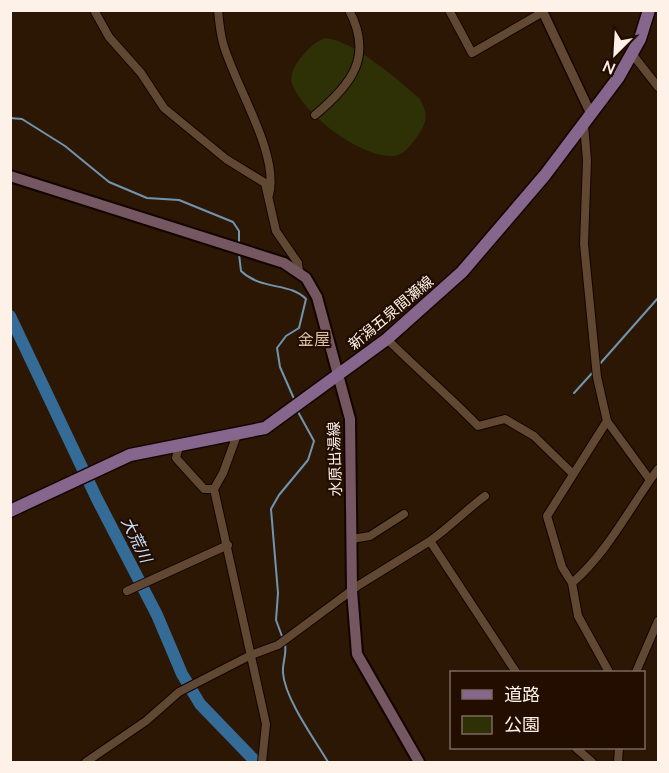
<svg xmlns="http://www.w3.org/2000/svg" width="669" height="773" viewBox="0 0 669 773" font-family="'Nunito Sans','Noto Sans JP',sans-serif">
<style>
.green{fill:#2e3006}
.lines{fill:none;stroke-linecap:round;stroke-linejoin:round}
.stream{stroke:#7194af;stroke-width:2}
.river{stroke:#356c97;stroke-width:12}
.minor-casing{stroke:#130300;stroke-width:10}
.tertiary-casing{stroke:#130300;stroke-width:12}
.secondary-casing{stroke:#130300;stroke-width:14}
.primary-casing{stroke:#130300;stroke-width:15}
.minor{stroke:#614833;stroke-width:8}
.tertiary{stroke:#614833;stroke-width:9}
.secondary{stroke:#745760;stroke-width:10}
.primary{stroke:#87668e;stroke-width:12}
.labels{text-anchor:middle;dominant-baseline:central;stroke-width:4.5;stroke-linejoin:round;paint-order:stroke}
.street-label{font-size:15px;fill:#fef2e8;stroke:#220d00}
.neighbourhood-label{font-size:16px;fill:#dbbea6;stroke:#220d00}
.water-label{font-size:16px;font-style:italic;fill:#c3e1fc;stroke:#220d00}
</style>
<rect width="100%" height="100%" fill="#2c1704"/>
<!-- green -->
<path class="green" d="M 325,38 C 355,41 395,78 419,98 C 428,112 428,122 418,135 C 413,143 404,155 394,156 C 361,158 304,115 292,84 C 289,73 297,62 303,55 C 310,47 315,42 325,38 Z"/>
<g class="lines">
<!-- stream -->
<path class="stream" d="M 10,118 L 22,119 L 65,146 L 109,182 L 147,198 L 179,200 L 233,222 L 239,231 L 239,245
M 239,254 L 241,271 C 262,291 290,282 306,299 L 299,328 L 286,336 L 277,348 L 280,367 L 295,401
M 598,366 L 658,298
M 574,393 L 594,371
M 283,639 L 276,620 L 278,593 L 271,509 L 279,495 L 308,460 L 314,441 L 297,410
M 285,644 C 287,655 282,663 283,673 C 285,699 315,740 328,762"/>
<!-- river -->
<path class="river" d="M 10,316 L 97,499 L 157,615 L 182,674 L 200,704 L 256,762"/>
<!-- minor casing -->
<g class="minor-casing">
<path id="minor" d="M 94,10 L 109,37 L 141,73 L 164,108 L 226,159 L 265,183 L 276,231 L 298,263 L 299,272
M 218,10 C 219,21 220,32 223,43 C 234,84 280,154 269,195
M 449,10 L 472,53 L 543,12
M 633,55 L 658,87
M 315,115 C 351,85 374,57 349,10
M 584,125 L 587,160 L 584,244 L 597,377 L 607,421 L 650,480
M 387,339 C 417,369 449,396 478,426 L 505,419 L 534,436 L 573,474
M 607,421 L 547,516 L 562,567 L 572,583 L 578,616 L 609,672
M 237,435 L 223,473 L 214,489 L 266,724 L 262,762
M 179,446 L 176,458 L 204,489 L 214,489
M 352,539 L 370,536 L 404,514
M 430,541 C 450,527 466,510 485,496
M 572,583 C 608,552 630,507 658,469
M 127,591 L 228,545
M 636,672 L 658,621
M 576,748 L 592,762
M 86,762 L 146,721 L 179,692 L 251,655 L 278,645 L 359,585 L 430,541 L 516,672
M 618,762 L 619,748"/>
</g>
<!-- tertiary casing -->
<g class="tertiary-casing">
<path id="tertiary" d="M 542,10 L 591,114"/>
</g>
<!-- secondary casing -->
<g class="secondary-casing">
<path id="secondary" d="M 10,176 L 284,263 L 306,278 L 317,297 L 350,419 L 352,591 L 357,654 L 419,762"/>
</g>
<!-- primary casing -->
<g class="primary-casing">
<path id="primary" d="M 10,511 L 130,455 L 265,428 L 387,339 L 462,272 L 545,175 L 618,78 L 640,39 L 649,10"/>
</g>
<!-- minor -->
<use href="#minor" class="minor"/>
<!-- tertiary -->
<use href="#tertiary" class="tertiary"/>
<!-- secondary -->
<use href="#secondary" class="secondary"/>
<!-- primary -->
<use href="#primary" class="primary"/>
</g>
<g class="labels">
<!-- street labels -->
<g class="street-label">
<text transform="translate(391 313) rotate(-40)">新潟五泉間瀬線</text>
<text transform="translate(335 459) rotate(-92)">水原出湯線</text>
</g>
<!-- neighbourhood labels -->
<g class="neighbourhood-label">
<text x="314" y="340">金屋</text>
</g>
<!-- water labels -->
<g class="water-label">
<text transform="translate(136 540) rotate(64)">大荒川</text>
</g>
</g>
<!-- border -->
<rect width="669" height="773" fill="none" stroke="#fef2e8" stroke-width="24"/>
<!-- legend -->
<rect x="450" y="671" width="195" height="78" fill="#220d00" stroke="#7a695d" stroke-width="1.5"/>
<rect x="462" y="690" width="30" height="9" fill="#87668e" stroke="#7a695d" stroke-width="1.5"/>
<text x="504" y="701" font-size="18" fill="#fef2e8">道路</text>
<rect x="462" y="716" width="30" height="18" fill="#2e3006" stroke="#7a695d" stroke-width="1.5"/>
<text x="504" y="731" font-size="18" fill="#fef2e8">公園</text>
<!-- north arrow -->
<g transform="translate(615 54) rotate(204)" stroke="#220d00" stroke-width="4.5" paint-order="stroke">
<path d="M0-4.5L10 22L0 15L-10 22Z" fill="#fef2e8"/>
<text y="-9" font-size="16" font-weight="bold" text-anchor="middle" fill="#fef2e8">N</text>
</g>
</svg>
